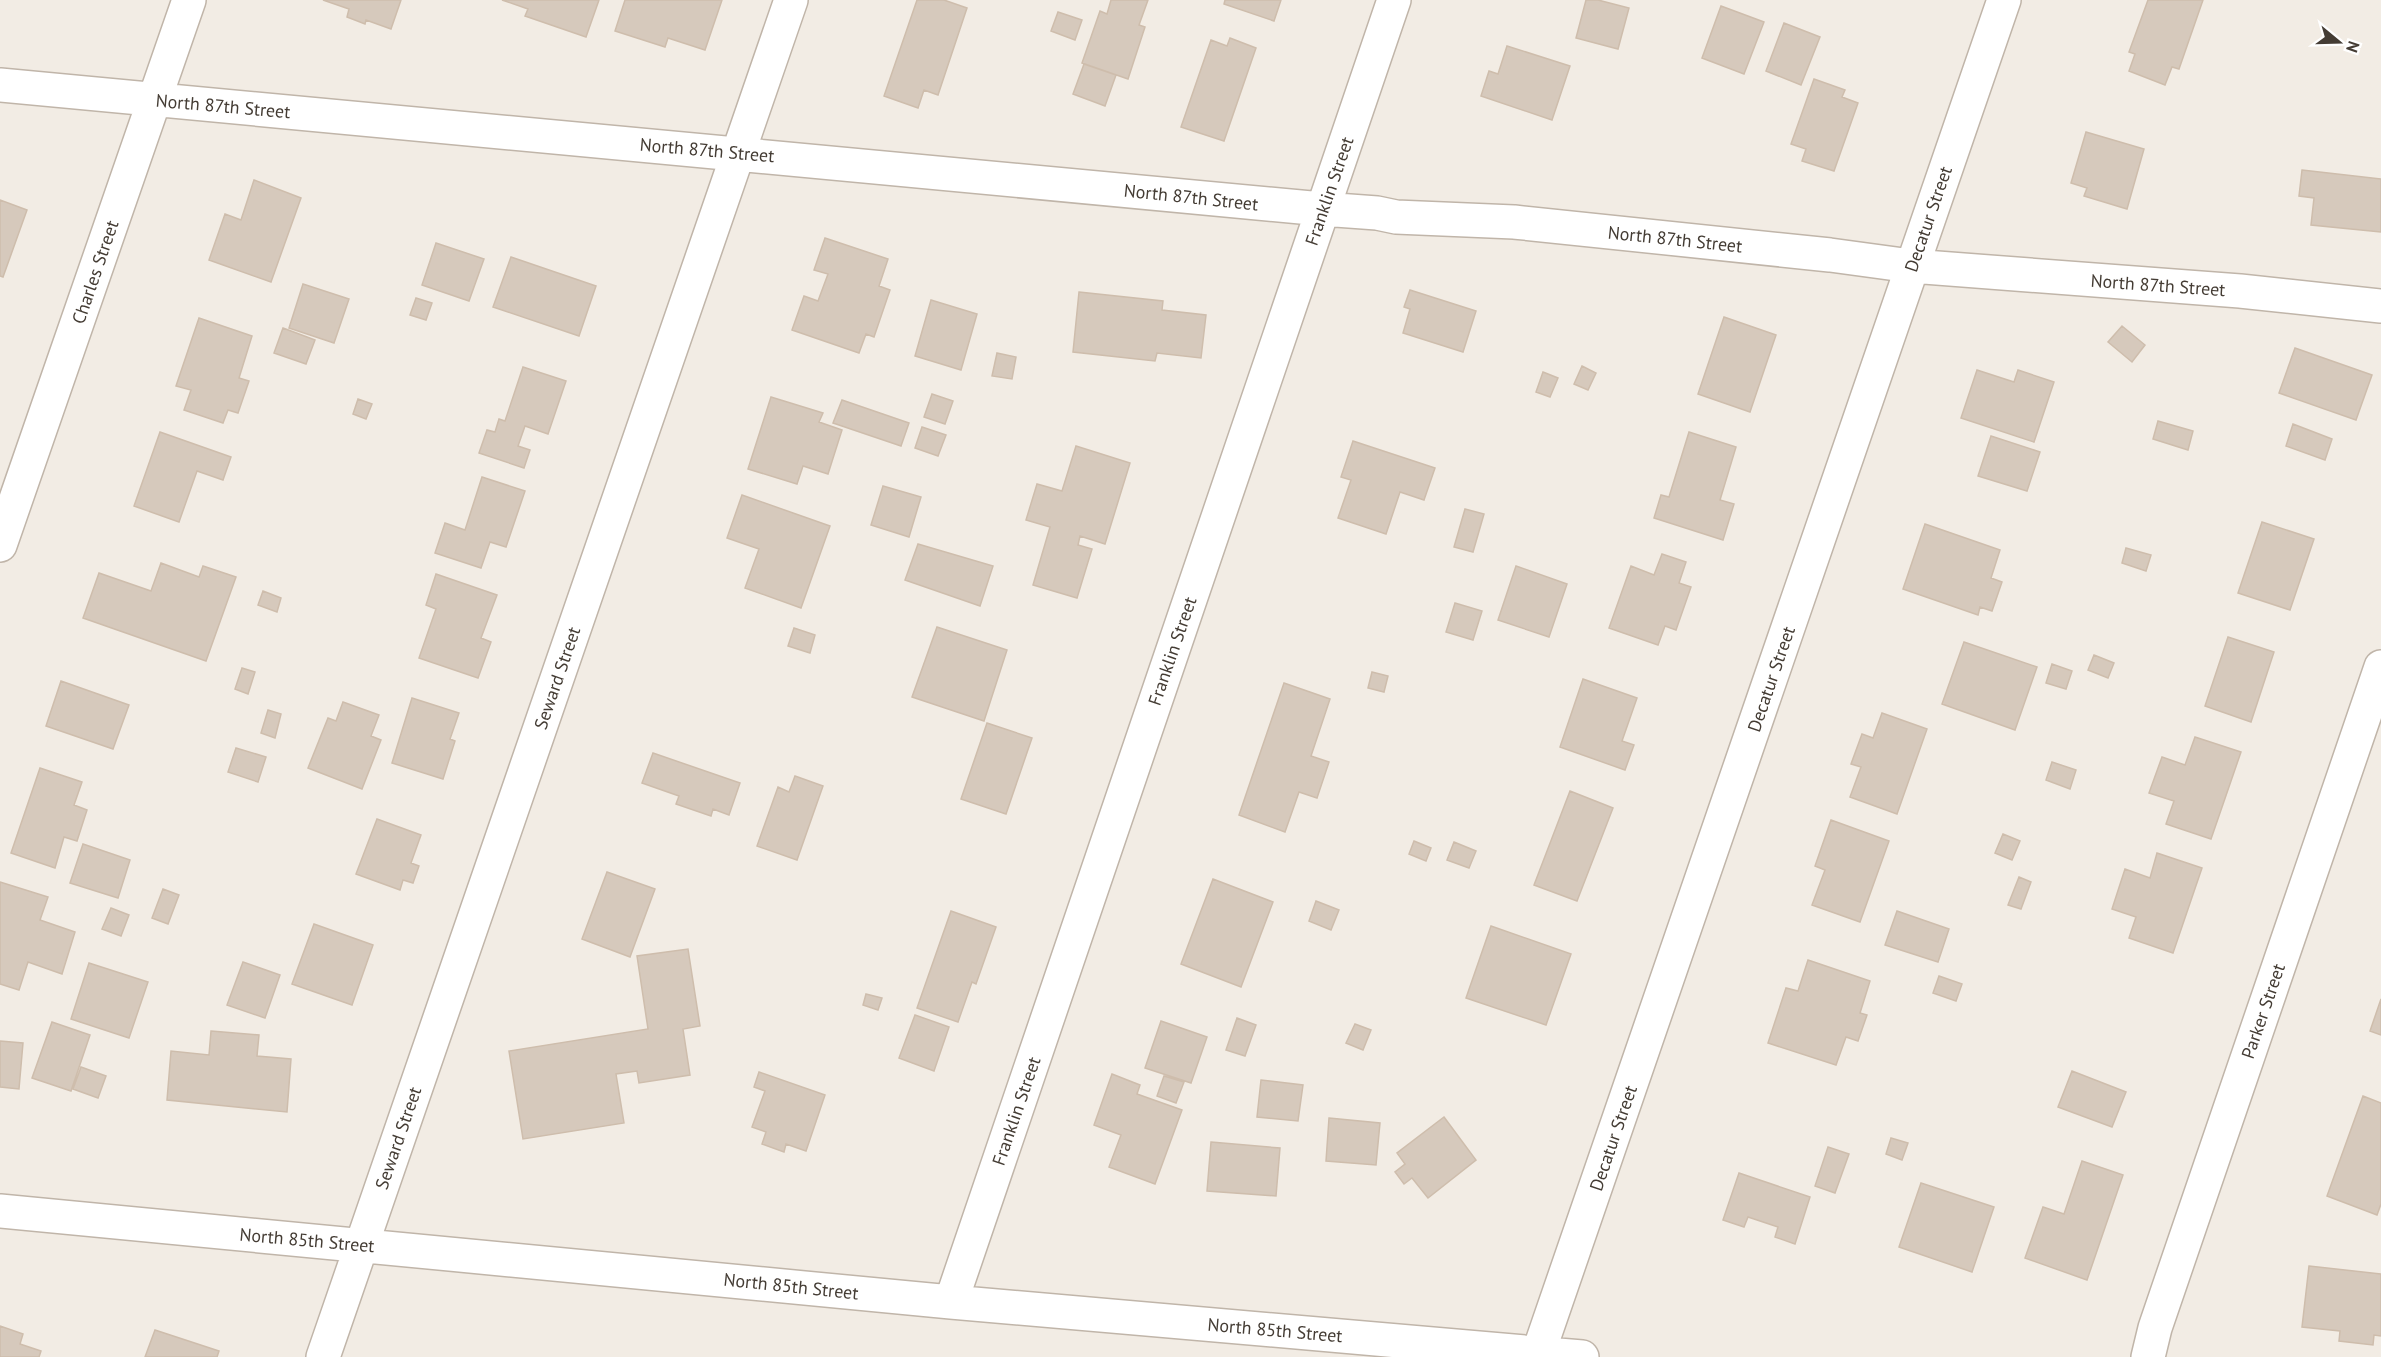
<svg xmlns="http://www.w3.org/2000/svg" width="2381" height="1357" viewBox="0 0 2381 1357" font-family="'PT Sans',sans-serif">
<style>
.building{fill:#d6c9bc;stroke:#cebdac;stroke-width:1.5}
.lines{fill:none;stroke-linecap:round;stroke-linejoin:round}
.minor-casing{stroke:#c0b5a9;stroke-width:36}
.minor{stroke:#fff;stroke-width:33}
.labels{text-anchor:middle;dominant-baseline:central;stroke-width:4.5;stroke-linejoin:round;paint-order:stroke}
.street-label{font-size:18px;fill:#443c34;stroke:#fff}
</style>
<rect width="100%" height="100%" fill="#f2ece4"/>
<!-- building -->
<path class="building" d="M 323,0 L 401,0 L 391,29 L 366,20 L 365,24 L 347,17 L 349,9 Z
M 502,0 L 599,0 L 586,37 L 525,16 L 528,9 Z
M 625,0 L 722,0 L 705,50 L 668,38 L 665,47 L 615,31 Z
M 917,0 L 944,0 L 967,8 L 938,95 L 924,90 L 918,108 L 884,96 Z
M 1111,0 L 1148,0 L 1139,25 L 1145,27 L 1128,79 L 1082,63 L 1100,11 L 1107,14 Z
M 1225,0 L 1281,0 L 1274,21 L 1224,4 Z
M 1586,0 L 1598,0 L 1629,8 L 1618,49 L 1576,38 Z
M 2148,0 L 2203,0 L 2179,69 L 2172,67 L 2165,85 L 2129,71 L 2135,54 L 2129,52 Z
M 1721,6 L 1764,22 L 1744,74 L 1702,58 Z
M 1058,12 L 1082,20 L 1075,40 L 1051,31 Z
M 1784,23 L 1820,37 L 1801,85 L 1766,71 Z
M 1230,38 L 1256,48 L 1224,141 L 1181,127 L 1211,40 L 1227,46 Z
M 1507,46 L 1570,66 L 1552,120 L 1481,96 L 1489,71 L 1498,74 Z
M 1084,64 L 1116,75 L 1105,106 L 1073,94 Z
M 1814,79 L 1845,90 L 1842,97 L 1858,103 L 1834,171 L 1802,161 L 1806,149 L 1791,144 Z
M 2086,132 L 2144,149 L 2127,209 L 2084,196 L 2087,188 L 2071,183 Z
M 2302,170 L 2381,179 L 2381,232 L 2311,225 L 2314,198 L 2299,196 Z
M 254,180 L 301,198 L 271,282 L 209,260 L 225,214 L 241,220 Z
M 0,200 L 27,210 L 3,277 L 0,276 Z
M 825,238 L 888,259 L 879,286 L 890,290 L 874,337 L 866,334 L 859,353 L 792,330 L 804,296 L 818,301 L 828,274 L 814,270 Z
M 436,243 L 484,259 L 469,301 L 422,285 Z
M 511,257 L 596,286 L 579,336 L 493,307 Z
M 303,284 L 349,299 L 334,343 L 289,328 Z
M 1410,290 L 1476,311 L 1463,352 L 1403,333 L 1410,309 L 1404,307 Z
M 1079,292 L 1163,301 L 1162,310 L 1206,315 L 1201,358 L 1157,353 L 1155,361 L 1073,352 Z
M 416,298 L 432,303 L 426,320 L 410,315 Z
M 931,300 L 977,314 L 961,370 L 915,356 Z
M 1724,317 L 1776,335 L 1750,412 L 1698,394 Z
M 199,318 L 252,336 L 239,378 L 249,381 L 238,413 L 228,410 L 223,423 L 184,410 L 191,390 L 176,386 Z
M 2122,326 L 2145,345 L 2132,362 L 2108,342 Z
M 283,328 L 315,340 L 306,364 L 274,353 Z
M 2295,348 L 2372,375 L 2356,420 L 2279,393 Z
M 997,353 L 1016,357 L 1012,379 L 992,376 Z
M 1582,366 L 1596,373 L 1588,390 L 1574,384 Z
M 523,367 L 566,381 L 548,434 L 525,426 L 518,446 L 530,450 L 524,468 L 479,453 L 487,430 L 495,432 L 499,419 L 505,421 Z
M 1977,370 L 2014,382 L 2018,370 L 2054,382 L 2034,442 L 1961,418 Z
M 1543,372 L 1558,378 L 1550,397 L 1536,392 Z
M 932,394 L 953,401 L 945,424 L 924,417 Z
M 771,397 L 823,413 L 819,422 L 842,430 L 828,474 L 803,466 L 797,484 L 748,469 Z
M 358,399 L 372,404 L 366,419 L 353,414 Z
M 842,400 L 909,423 L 901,446 L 833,423 Z
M 2158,421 L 2193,431 L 2188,450 L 2153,439 Z
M 2293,424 L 2332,439 L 2325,460 L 2286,446 Z
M 922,427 L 946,435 L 938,456 L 915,448 Z
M 160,432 L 231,457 L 223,480 L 197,471 L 179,522 L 134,506 Z
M 1689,432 L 1736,447 L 1720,500 L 1734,504 L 1723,540 L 1654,518 L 1661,495 L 1669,497 Z
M 1991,436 L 2040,452 L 2027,491 L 1978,476 Z
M 1353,441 L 1435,468 L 1424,500 L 1400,492 L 1386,534 L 1338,518 L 1351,480 L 1341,477 Z
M 1076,446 L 1130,463 L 1105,544 L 1080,536 L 1078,545 L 1092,549 L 1077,598 L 1033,585 L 1050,527 L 1026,520 L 1037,484 L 1062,491 Z
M 482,477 L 525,491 L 506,547 L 490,542 L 481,568 L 435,553 L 445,523 L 465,530 Z
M 883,486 L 921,497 L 909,537 L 871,525 Z
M 742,495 L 830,526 L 801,608 L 745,588 L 759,549 L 727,538 Z
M 1465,509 L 1484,514 L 1473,552 L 1454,547 Z
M 2262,522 L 2314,539 L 2290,610 L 2238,593 Z
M 1925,524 L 2000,550 L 1991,578 L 2002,582 L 1992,611 L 1980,607 L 1978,615 L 1903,589 Z
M 918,544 L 993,566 L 980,606 L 905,580 Z
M 2126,548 L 2151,555 L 2146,571 L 2122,563 Z
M 1662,554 L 1686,562 L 1679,583 L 1691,587 L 1676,630 L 1665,626 L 1658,645 L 1609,628 L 1631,566 L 1654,575 Z
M 161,563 L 199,577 L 203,566 L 236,577 L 206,661 L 83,618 L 99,573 L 151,591 Z
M 1516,566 L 1567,584 L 1549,637 L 1498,620 Z
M 436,574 L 497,595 L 481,638 L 491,642 L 478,678 L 419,658 L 436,609 L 426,605 Z
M 263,591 L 281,598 L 277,612 L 258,605 Z
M 1455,603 L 1482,611 L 1473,640 L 1446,632 Z
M 937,627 L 1007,650 L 984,721 L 912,697 Z
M 794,628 L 815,635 L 810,653 L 788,646 Z
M 2228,637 L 2274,652 L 2251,722 L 2205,706 Z
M 1964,642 L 2037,667 L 2015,730 L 1942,704 Z
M 2094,655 L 2114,663 L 2108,678 L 2088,670 Z
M 2052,664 L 2072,671 L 2066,689 L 2046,683 Z
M 242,668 L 255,672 L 248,694 L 235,689 Z
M 1372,672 L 1388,676 L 1384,692 L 1368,688 Z
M 1583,679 L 1637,698 L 1622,741 L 1634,745 L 1625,770 L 1560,747 Z
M 61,681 L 129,705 L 113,749 L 46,726 Z
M 1284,683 L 1330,699 L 1311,756 L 1329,762 L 1317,798 L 1299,792 L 1285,832 L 1239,815 Z
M 412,698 L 459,713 L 450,739 L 455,741 L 443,779 L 392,763 Z
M 343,702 L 379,715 L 371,736 L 381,740 L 362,789 L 308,768 L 328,718 L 336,721 Z
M 268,710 L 281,714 L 275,738 L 261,733 Z
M 1882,713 L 1927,729 L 1897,814 L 1850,797 L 1861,767 L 1851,764 L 1862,734 L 1873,738 Z
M 987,723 L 1032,738 L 1006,814 L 961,799 Z
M 2195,737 L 2241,752 L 2211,839 L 2166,824 L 2174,801 L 2149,793 L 2162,757 L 2185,765 Z
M 236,748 L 266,757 L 258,782 L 228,772 Z
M 653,753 L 740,783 L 729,815 L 713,809 L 711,816 L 676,804 L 679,796 L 642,783 Z
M 2052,762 L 2076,770 L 2070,789 L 2046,780 Z
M 40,768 L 82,782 L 74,805 L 87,810 L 77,841 L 64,837 L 55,868 L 11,853 Z
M 795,776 L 823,786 L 797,860 L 757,846 L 778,787 L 789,792 Z
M 1570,791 L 1613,808 L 1577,901 L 1534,885 Z
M 377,819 L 421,835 L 411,863 L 419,866 L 413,883 L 403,880 L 400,890 L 356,874 Z
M 1831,820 L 1889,841 L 1860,922 L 1812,905 L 1825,870 L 1815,866 Z
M 2003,834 L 2020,841 L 2012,860 L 1995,853 Z
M 1414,841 L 1431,848 L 1426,861 L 1409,854 Z
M 1454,842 L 1476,851 L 1469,868 L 1447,860 Z
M 83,844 L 130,860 L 118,898 L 70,883 Z
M 2157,853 L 2202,868 L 2173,953 L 2129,938 L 2136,917 L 2112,909 L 2125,869 L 2150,878 Z
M 607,872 L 655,889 L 630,957 L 582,939 Z
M 2019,877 L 2031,882 L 2021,909 L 2008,905 Z
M 1213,879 L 1273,902 L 1241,987 L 1181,964 Z
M 0,882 L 48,897 L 40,920 L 75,932 L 62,974 L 28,962 L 19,990 L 0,984 Z
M 163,889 L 179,895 L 168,924 L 152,918 Z
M 1316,901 L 1339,910 L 1331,930 L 1309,921 Z
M 111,908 L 129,915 L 121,936 L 102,929 Z
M 951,911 L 996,927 L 976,984 L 972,982 L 958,1022 L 917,1008 Z
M 1897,911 L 1949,929 L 1938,962 L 1885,945 Z
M 314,924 L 373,945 L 352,1005 L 292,984 Z
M 1491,926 L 1571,954 L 1546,1025 L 1466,998 Z
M 688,949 L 700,1026 L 683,1029 L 690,1075 L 639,1083 L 637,1071 L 616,1074 L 624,1123 L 523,1139 L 509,1051 L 648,1029 L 637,956 Z
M 1808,960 L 1870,981 L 1860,1013 L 1867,1015 L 1858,1041 L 1846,1037 L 1836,1065 L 1768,1043 L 1786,988 L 1798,991 Z
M 243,962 L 280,975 L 265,1018 L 227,1005 Z
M 89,963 L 148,982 L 129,1038 L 71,1019 Z
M 1939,976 L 1962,984 L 1956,1001 L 1933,993 Z
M 866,994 L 882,998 L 878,1010 L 863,1005 Z
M 2381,999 L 2381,1035 L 2370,1031 Z
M 915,1015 L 949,1027 L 934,1071 L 899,1058 Z
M 1237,1018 L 1256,1025 L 1245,1056 L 1226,1050 Z
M 1161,1021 L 1207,1037 L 1191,1083 L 1145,1068 Z
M 52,1022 L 90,1035 L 71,1091 L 32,1078 Z
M 1355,1024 L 1371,1030 L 1363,1050 L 1346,1043 Z
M 211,1031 L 259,1035 L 257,1056 L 291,1059 L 287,1112 L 167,1100 L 171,1051 L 209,1055 Z
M 0,1041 L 23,1043 L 19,1089 L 0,1087 Z
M 81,1067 L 106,1076 L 98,1098 L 73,1089 Z
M 2072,1071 L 2126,1092 L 2112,1127 L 2058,1107 Z
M 759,1072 L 825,1095 L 806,1151 L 786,1144 L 784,1152 L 762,1144 L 766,1132 L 752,1127 L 765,1091 L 754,1087 Z
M 1112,1074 L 1140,1085 L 1137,1094 L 1182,1110 L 1155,1184 L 1109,1167 L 1121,1135 L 1094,1125 Z
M 1164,1076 L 1184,1082 L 1176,1103 L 1157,1096 Z
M 1261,1080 L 1303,1085 L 1298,1121 L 1257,1117 Z
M 2363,1096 L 2381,1103 L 2381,1204 L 2377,1215 L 2327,1196 Z
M 1444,1117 L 1476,1160 L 1428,1198 L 1412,1178 L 1404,1184 L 1395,1172 L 1405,1164 L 1397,1153 Z
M 1329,1118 L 1380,1123 L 1376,1165 L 1326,1161 Z
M 1891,1138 L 1908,1143 L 1902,1160 L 1886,1154 Z
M 1211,1142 L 1280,1148 L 1276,1196 L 1207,1191 Z
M 1828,1147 L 1849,1154 L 1835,1193 L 1815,1186 Z
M 2082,1161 L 2123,1175 L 2087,1280 L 2025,1258 L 2043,1207 L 2064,1214 Z
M 1739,1173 L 1810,1197 L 1795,1244 L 1775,1237 L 1778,1227 L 1748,1217 L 1744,1227 L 1723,1220 Z
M 1921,1183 L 1994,1207 L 1972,1272 L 1899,1247 Z
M 2309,1266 L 2381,1274 L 2381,1336 L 2374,1335 L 2373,1345 L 2339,1341 L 2340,1331 L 2302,1327 Z
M 0,1326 L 23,1334 L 20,1344 L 41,1351 L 39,1357 L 0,1357 Z
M 155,1330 L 219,1351 L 217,1357 L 145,1357 Z"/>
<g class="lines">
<!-- minor casing -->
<g class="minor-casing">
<path id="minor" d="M 0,85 L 1322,209 L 1377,213 L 1396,217 L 1514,222 L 1830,255 L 1911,266 L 2240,291 L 2381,306
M 0,545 L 189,0
M 0,1211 L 951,1302 L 1582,1357
M 951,1302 L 1394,0
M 323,1357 L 791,0
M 1537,1357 L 2004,0
M 2148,1357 L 2155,1328 L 2381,667"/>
</g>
<!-- minor -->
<use href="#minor" class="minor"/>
</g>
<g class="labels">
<!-- street labels -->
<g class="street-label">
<text transform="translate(223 106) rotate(5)">North 87th Street</text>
<text transform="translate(707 150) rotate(5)">North 87th Street</text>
<text transform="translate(1329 191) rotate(-71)">Franklin Street</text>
<text transform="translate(1191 197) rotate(6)">North 87th Street</text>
<text transform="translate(1928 219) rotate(-71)">Decatur Street</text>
<text transform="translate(1675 239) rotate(6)">North 87th Street</text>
<text transform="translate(95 272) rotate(-71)">Charles Street</text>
<text transform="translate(2158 285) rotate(4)">North 87th Street</text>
<text transform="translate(1172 651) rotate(-71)">Franklin Street</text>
<text transform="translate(557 678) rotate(-71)">Seward Street</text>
<text transform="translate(1771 679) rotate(-71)">Decatur Street</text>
<text transform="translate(2263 1011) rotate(-71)">Parker Street</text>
<text transform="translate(1016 1111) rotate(-71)">Franklin Street</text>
<text transform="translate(398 1138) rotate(-71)">Seward Street</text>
<text transform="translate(1613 1138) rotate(-71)">Decatur Street</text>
<text transform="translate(307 1240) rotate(5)">North 85th Street</text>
<text transform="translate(791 1286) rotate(6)">North 85th Street</text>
<text transform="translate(1275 1330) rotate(5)">North 85th Street</text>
</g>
</g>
<!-- north arrow -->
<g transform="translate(2339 42) rotate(109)" stroke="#ffffff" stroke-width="4.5" paint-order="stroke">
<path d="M0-4.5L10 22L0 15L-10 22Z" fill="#443c34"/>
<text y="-9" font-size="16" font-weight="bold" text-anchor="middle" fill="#443c34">N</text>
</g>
</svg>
